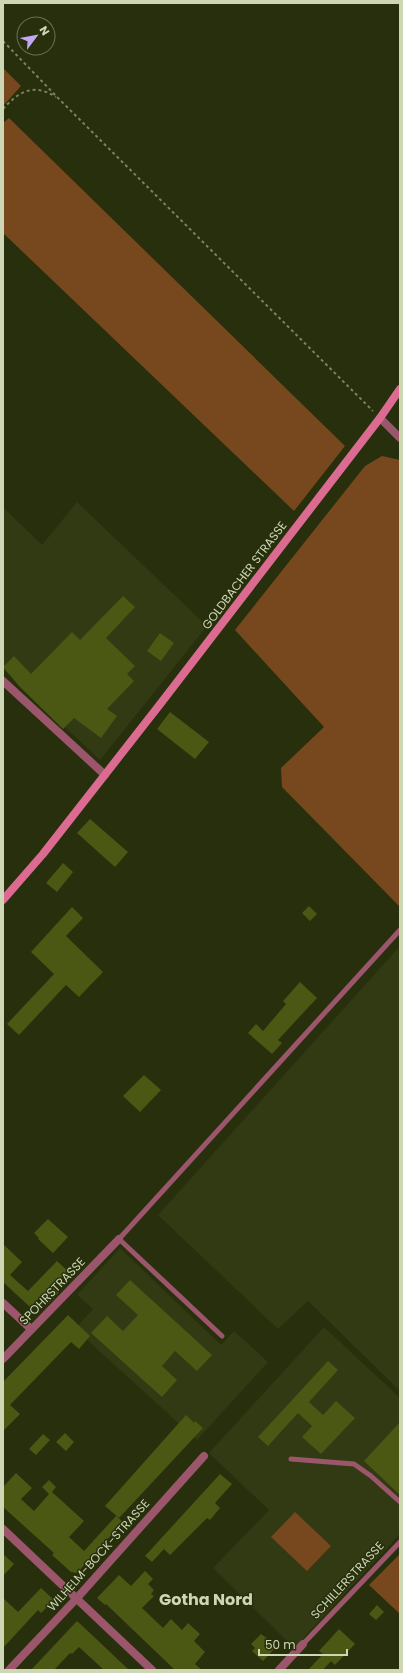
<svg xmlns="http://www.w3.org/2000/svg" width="403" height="1673" viewBox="0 0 403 1673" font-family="Poppins,sans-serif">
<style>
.built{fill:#313a12}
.green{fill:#77481d}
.building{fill:#4a5814}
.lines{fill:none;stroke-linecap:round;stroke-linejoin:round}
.path{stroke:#7a8361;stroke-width:2;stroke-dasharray:3 3;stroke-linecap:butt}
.lane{stroke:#9c566c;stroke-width:5}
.street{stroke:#9c566c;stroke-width:8}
.secondary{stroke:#dc6b91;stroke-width:8}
.labels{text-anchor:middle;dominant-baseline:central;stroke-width:3;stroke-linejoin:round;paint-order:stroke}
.street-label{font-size:12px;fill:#cdd7b5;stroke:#272f0c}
.district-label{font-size:16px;font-weight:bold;fill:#cdd7b5;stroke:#272f0c}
</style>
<rect width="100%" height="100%" fill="#272f0c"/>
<!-- built -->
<path class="built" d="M 77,502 L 207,626 L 100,760 L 3,669 L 3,507 L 42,545 Z
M 400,946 L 400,1391 L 308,1301 L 278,1329 L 158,1215 Z
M 120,1248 L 221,1345 L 234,1331 L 268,1362 L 197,1440 L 75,1329 L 93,1309 L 77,1295 Z
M 324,1327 L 400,1398 L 400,1534 L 294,1648 L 213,1568 L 269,1510 L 209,1453 Z"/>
<!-- green -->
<path class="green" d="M 3,68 L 21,86 L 3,106 Z
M 9,118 L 345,446 L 294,511 L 3,233 L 3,123 Z
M 382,456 L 400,460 L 400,907 L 282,787 L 281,768 L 324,727 L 235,630 L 365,466 Z
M 295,1512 L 331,1546 L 307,1571 L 271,1537 Z
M 400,1554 L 400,1614 L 369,1585 Z"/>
<!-- building -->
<path class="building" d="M 123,596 L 135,607 L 106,638 L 135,666 L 127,674 L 134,681 L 107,709 L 117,716 L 101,738 L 74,718 L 63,729 L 19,686 L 3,667 L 14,656 L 31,674 L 72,632 L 80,640 Z
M 160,633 L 174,643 L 161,661 L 147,651 Z
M 170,712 L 209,742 L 195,759 L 157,729 Z
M 90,819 L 128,852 L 115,867 L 77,833 Z
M 63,863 L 73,872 L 57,892 L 46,883 Z
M 309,906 L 317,914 L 310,921 L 302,913 Z
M 72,907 L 83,918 L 66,936 L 103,972 L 79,997 L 66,985 L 19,1035 L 7,1024 L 54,974 L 31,952 Z
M 300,982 L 317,998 L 278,1040 L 282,1043 L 272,1054 L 248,1033 L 256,1024 L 263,1031 L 286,1004 L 283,1001 Z
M 144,1075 L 161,1090 L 140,1112 L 123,1096 Z
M 48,1219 L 68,1237 L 53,1253 L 38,1239 L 39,1238 L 34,1233 Z
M 3,1244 L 22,1262 L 10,1275 L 28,1291 L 57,1261 L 69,1272 L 54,1287 L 59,1292 L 48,1304 L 40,1297 L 30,1307 L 3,1282 Z
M 130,1280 L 212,1355 L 197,1371 L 175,1351 L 162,1366 L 177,1380 L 162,1397 L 91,1333 L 107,1316 L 123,1331 L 138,1315 L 116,1295 Z
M 68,1315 L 90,1336 L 79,1349 L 71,1342 L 10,1405 L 20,1414 L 3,1431 L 3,1382 Z
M 328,1361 L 338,1370 L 309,1402 L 323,1415 L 336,1401 L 355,1418 L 321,1454 L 302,1437 L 312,1426 L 298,1413 L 268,1446 L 258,1437 Z
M 186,1415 L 194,1423 L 195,1421 L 203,1428 L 119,1518 L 105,1506 Z
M 400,1422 L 400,1495 L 364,1461 Z
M 65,1433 L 74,1442 L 66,1451 L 56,1442 Z
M 43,1434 L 50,1440 L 36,1455 L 29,1449 Z
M 16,1473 L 32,1488 L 21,1499 L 34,1511 L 49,1494 L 42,1487 L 49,1480 L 56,1487 L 52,1492 L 84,1521 L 69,1537 L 84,1551 L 116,1516 L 123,1522 L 77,1573 L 71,1572 L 52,1555 L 54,1553 L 3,1507 L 3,1487 Z
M 220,1474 L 232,1484 L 215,1503 L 220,1508 L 210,1520 L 207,1518 L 170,1555 L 164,1549 L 152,1562 L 145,1556 Z
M 3,1554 L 14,1564 L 3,1576 Z
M 145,1571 L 153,1579 L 148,1584 L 154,1590 L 151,1594 L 154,1596 L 142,1608 L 163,1628 L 171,1619 L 182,1630 L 188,1623 L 200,1634 L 194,1641 L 205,1652 L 195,1664 L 202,1670 L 175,1670 L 106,1604 L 105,1605 L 97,1598 L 119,1575 L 131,1586 Z
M 41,1588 L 54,1600 L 41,1613 L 38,1610 L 3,1648 L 3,1598 L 18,1612 Z
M 377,1605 L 384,1612 L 376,1620 L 369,1614 Z
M 77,1621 L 91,1634 L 129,1670 L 104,1670 L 79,1647 L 72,1654 L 70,1653 L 54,1670 L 31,1670 Z
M 339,1629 L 355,1644 L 335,1665 L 331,1661 L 323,1670 L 308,1670 L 323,1654 L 319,1651 Z
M 261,1634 L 273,1643 L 276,1647 L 263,1661 L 252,1651 L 255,1648 L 251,1644 Z"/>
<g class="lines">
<!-- path -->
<path class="path" d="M 3,41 L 59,99 L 373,411
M 3,109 C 19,91 34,83 56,97"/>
<!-- lane -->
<path class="lane" d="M 222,1336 L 119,1239 L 400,930
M 291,1459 L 354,1464 L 371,1476 L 400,1502
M 303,1644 L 400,1542"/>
<!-- street -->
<path class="street" d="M 380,418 L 400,438
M 3,681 L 105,775
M 3,1303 L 31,1329
M 3,1359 L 119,1239
M 3,1529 L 152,1670
M 9,1670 L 77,1598 L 204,1456
M 279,1670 L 303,1644"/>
<!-- secondary -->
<path class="secondary" d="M 3,900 L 43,854 L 161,703 L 380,418 L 400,389"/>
</g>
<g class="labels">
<!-- street labels -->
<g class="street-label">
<text transform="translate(244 575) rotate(-53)">GOLDBACHER STRASSE</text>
<text transform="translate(52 1291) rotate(-46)">SPOHRSTRASSE</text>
<text transform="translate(98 1555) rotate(-48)">WILHELM-BOCK-STRASSE</text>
<text transform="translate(347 1580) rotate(-47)">SCHILLERSTRASSE</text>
</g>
<!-- district labels -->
<g class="district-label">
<text x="206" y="1599">Gotha Nord</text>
</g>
</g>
<!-- border -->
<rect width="403" height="1673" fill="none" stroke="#cdd7b5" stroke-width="8"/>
<!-- north arrow -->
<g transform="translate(36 36) rotate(58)"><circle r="19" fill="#272f0c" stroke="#697250"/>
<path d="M0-3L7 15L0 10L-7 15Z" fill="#c2a7f2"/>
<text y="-6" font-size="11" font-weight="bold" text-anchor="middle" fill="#cdd7b5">N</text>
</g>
<!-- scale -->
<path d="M259 1649v6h88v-6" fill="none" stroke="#cdd7b5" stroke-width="2"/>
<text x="265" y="1649" font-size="12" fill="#cdd7b5" stroke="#272f0c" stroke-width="3" paint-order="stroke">50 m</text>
</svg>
